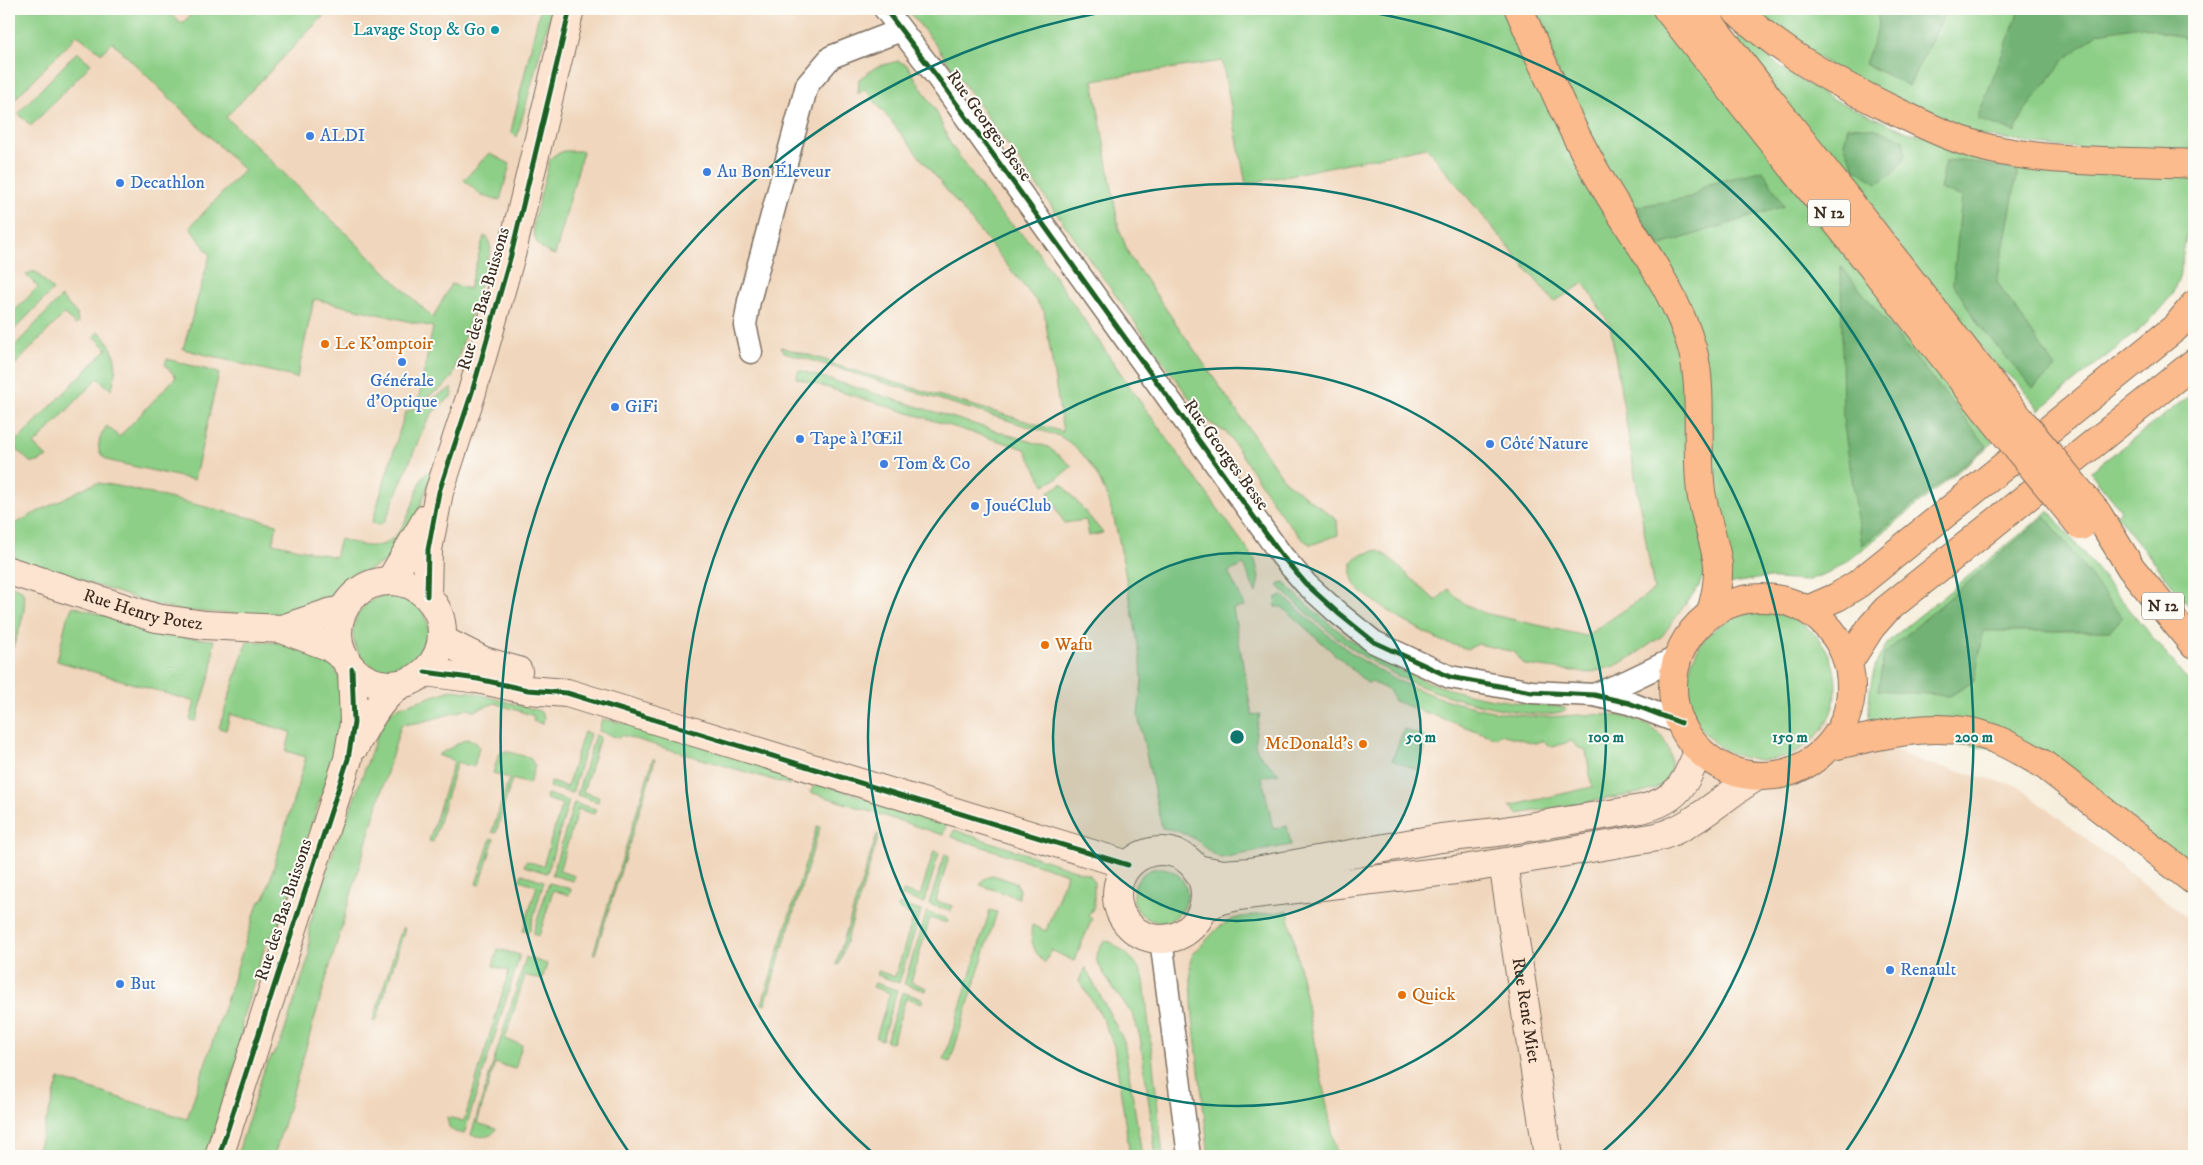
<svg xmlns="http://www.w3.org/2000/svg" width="2203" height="1165" viewBox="0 0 2203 1165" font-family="'IM FELL DW Pica',serif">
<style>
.built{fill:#f0d6bc}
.green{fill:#8dcf87;stroke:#647c52}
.forest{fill:#72b274;stroke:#566e49}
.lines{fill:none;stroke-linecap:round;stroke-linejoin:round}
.street-casing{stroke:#7d6f61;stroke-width:25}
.secondary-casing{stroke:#7d6f61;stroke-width:30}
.primary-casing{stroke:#7d6f61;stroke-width:30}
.street{stroke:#fff;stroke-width:22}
.secondary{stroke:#fde4d1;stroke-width:28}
.primary{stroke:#fbbb8c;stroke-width:28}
.primary-bridge-casing{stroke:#7d6f61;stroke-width:30;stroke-linecap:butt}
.primary-bridge{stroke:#fbbb8c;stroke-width:28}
.cycleway-casing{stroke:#fdfcf7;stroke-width:8}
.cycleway{stroke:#1b5e20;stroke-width:5}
.ring{fill:none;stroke:#0f766e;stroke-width:2.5}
.culture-dot{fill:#0f9aa8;stroke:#fdfcf7;stroke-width:2}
.shop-dot{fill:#3f7fe0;stroke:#fdfcf7;stroke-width:2}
.food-dot{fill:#e8710a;stroke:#fdfcf7;stroke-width:2}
.labels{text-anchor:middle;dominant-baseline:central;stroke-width:4;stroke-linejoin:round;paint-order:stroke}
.shield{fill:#fdfcf7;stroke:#75695f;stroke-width:1}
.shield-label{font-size:16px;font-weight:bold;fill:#3b2a1e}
.culture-label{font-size:18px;fill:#0d838f;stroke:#fdfcf7;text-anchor:end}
.street-label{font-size:18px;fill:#3b2a1e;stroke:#fdfcf7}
.shop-label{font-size:18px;fill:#366cbe;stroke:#fdfcf7;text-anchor:start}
.food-label{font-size:18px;fill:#c56008;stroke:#fdfcf7;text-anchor:start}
.centre{fill:#0f766e;stroke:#fdfcf7;stroke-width:2.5}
.ring-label{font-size:15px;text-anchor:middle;font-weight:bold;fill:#0f766e;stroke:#fdfcf7;stroke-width:4;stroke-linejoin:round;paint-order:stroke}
</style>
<rect width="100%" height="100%" fill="#fdfcf7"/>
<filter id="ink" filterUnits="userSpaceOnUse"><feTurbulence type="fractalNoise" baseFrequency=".02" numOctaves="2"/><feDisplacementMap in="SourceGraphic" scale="10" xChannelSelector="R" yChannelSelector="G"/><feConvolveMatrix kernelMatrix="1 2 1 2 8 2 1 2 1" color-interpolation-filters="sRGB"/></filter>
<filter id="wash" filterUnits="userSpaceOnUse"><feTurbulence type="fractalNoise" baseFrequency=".0096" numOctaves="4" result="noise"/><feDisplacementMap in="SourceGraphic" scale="20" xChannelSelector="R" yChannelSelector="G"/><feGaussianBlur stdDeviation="1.12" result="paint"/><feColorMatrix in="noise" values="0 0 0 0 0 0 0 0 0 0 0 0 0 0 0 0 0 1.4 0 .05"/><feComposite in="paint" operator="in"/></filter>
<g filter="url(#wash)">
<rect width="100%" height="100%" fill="#f7efde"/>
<!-- built -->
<path class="built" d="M 9,9 L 1482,9 L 1605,284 L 1663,574 L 1755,686 L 1922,762 L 2018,786 L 2194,923 L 2194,1156 L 9,1156 Z"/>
<!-- green -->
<path class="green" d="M 9,9 L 165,9 L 182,24 L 196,9 L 330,9 L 226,117 L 433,318 L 451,284 L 469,289 L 484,236 L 488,238 L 491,249 L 452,378 L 442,388 L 418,402 L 433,327 L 314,299 L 297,378 L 183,349 L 210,255 L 190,227 L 244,170 L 112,42 L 102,53 L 77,35 L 12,102 L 9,102 Z
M 540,9 L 552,9 L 517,137 L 512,133 L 512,127 Z
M 907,9 L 1510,9 L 1661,297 L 1683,348 L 1705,570 L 1699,586 L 1662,636 L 1630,658 L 1615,666 L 1589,673 L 1525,665 L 1514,652 L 1478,644 L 1468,649 L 1441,641 L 1402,620 L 1361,592 L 1355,585 L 1352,577 L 1352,563 L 1358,556 L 1377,550 L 1387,556 L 1436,601 L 1448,589 L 1465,604 L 1484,613 L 1586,636 L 1654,590 L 1610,325 L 1584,283 L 1554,302 L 1426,147 L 1246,184 L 1222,61 L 1093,80 L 1119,229 L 1130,257 L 1285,481 L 1337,520 L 1338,535 L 1311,545 L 1301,538 L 1281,514 L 1227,433 L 1210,423 L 1198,410 L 935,44 Z
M 1529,9 L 1655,9 L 1739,113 L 1994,442 L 1852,558 L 1834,570 L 1806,581 L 1763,578 L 1733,583 L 1723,586 L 1707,398 Z
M 1748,9 L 2194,9 L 2194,153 L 2047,146 L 1979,135 L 1843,75 Z
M 1744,35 L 1773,61 L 1801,81 L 1837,101 L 1910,133 L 2194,171 L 2194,212 L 2186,237 L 2179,278 L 2172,295 L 2148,323 L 2039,410 C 2029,397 2015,375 2000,371 L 1735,41 Z
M 77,52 L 91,64 L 31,126 L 18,113 Z
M 898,61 L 907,65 L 936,111 L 951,145 L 998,211 L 1033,245 L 1139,400 L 1255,560 L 1259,577 L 1256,593 L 1244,565 L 1228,572 L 1245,606 L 1233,609 L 1252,715 L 1260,714 C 1251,752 1253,748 1279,774 L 1262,777 L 1273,829 L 1287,826 L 1291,845 L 1221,858 C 1212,855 1207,849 1200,843 C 1189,834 1176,830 1162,828 L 1138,715 L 1142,681 L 1141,663 C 1137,636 1132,610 1127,584 C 1118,534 1109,462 1059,436 L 784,352 L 781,347 L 832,362 L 832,364 L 1063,432 L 1044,311 L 865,89 L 858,94 L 859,79 L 876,67 Z
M 564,151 L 583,151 L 555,255 C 539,250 533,241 533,224 L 550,159 L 553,156 Z
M 489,153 L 510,164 L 500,200 L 482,196 L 464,180 Z
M 31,272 L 36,272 L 53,290 L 9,335 L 9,317 L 38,287 L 26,275 Z
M 61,297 L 77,314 L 78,323 L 76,325 L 64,314 L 9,371 L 9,352 Z
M 99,331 C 116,348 120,367 111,390 L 98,378 L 34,445 L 47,457 L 38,462 L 30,462 L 9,442 L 9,432 L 18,440 L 107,349 L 94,336 Z
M 167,359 L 219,373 L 194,480 L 110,461 C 93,454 98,437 107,426 L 119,437 L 176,377 L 165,365 Z
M 799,370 L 1048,447 L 1072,466 L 1058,478 L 1044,485 L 1025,449 L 796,378 Z
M 452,388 L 453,395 L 433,412 L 425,425 L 385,521 L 380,525 L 372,523 L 405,413 Z
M 2194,392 L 2194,612 L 2116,515 L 2121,510 L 2090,472 Z
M 433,471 L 415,521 L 392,558 L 364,572 L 324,604 L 309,611 L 275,616 L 183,611 L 156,605 L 18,560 C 8,553 5,536 12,525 L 88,486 L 98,483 L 118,486 L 277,524 L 273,543 L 335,557 L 340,539 C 351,542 363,547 374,546 C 405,545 413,499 423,476 L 427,473 Z
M 1062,484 L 1103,533 L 1089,536 L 1086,520 L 1064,523 L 1048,492 Z
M 2049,511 L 2194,688 L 2194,870 L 2050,758 L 1870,728 C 1867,697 1870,662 1892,638 Z
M 1284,582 C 1299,599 1317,614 1335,628 C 1409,687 1472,700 1564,707 L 1566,710 C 1548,718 1521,713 1502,709 C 1402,690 1350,655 1278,586 L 1280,583 Z
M 9,585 L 22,590 C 31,606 14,642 9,659 Z
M353 633a38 38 0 1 1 76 0a38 38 0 1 1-76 0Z
M 1283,596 C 1314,624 1348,654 1385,674 C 1429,698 1479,711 1529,716 C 1569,720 1616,704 1652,728 C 1669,739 1679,768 1663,784 C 1659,788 1652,790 1646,792 L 1518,814 L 1510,806 L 1592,787 L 1586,750 L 1579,748 L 1571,741 L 1553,747 L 1542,741 L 1535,743 L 1500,734 L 1496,738 L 1394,701 L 1390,691 L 1372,682 L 1367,683 L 1282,607 L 1275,607 L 1276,597 Z
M 73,606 L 169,636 L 214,640 L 212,669 L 196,721 L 190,720 L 195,702 L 57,661 L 67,618 Z
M1688 686a74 74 0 1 1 148 0a74 74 0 1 1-148 0Z
M 247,641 L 280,643 L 330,661 L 338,675 L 342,687 L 344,726 L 281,919 L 264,949 L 242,1020 L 240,1053 L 206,1156 L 36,1156 L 59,1079 L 187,1119 L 258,904 L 265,897 L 306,757 L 286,751 L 291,732 L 230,714 L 226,730 L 219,728 Z
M 451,690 L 471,692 L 540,711 L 544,717 L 543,724 L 533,721 L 534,716 L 495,703 L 474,711 L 468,709 L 422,722 L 401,725 L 274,1156 L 237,1156 L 265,1067 L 281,1042 L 309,957 L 309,927 L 337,840 L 352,805 L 376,738 L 385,720 L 394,709 Z
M 602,719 L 639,726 L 786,772 L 790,785 L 621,735 L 619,738 L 599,731 Z
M 1404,729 L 1429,739 L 1417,770 L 1392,760 Z
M 584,732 L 590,734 L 572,793 L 549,787 L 551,782 L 567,787 Z
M 595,735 L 600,737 L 583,792 L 599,797 L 598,802 L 577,795 Z
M 466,739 L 475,741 L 479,747 L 474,767 L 457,762 L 433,842 L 429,841 L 454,761 L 438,755 Z
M 506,751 L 530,758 L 535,766 L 529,784 L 512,779 L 496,833 L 492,832 L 509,778 L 493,773 L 499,754 Z
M 653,759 L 655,759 L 650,777 L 595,954 L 593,954 Z
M 816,783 L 947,822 L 943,835 L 810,792 Z
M 547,794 L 569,801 L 547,873 L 524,866 L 526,861 L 543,866 L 562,804 L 546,799 Z
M 574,803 L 596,809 L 594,814 L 578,809 L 559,871 L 575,876 L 573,881 L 552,875 Z
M 817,826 L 820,827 L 765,1005 L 762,1004 Z
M 954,830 L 1090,875 L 1094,883 L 1094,907 L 1088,916 L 1092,919 L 1074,961 L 1051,950 L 1045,963 C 1034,954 1029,938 1032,925 L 1046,931 L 1067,874 L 952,837 Z
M 877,834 L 879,835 L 839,965 L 836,964 Z
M 491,838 L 494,839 L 480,885 L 476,884 Z
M 934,851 L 939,853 L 924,903 L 902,896 L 903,891 L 920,896 Z
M 945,854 L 949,856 L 936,901 L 952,906 L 951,911 L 929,904 Z
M1133 895a27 27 0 1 1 54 0a27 27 0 1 1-54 0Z
M 522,874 L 544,881 L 529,932 L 523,931 L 537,886 L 520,880 Z
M 993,875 L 1016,883 L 1019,890 L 1019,898 L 980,885 L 984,879 Z
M 549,883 L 571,889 L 569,895 L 553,890 L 539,936 L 533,934 Z
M 899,904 L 921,911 L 899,983 L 877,975 L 878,971 L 895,977 L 914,915 L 898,909 Z
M 990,910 L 997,912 L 950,1062 L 944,1060 Z
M 1288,911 L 1337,1156 L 1209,1156 L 1193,1018 L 1190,962 L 1193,954 L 1219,927 L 1231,920 L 1241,917 Z
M 927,912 L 948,919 L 947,923 L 930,918 L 911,982 L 927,988 L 926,991 L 904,984 Z
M 402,928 L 405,928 L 376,1022 L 373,1021 Z
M 1105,941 C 1112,941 1114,945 1119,948 C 1132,958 1139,964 1144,980 L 1163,1156 L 1156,1156 L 1140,1037 L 1133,1015 L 1114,990 L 1097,962 C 1096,955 1099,945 1105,941 Z
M 498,949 L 520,955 L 464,1134 L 455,1132 L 449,1127 L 447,1117 L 464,1121 L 509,971 L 493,966 Z
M 526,957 L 547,964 L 542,980 L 525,975 L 505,1039 L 522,1045 L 515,1069 L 495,1063 L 477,1123 L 496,1129 C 491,1139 481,1137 471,1135 Z
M 1085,967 L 1124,1041 L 1142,1156 L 1130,1156 L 1114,1046 L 1101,1015 L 1079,981 Z
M 875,983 L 897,990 L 882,1040 L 876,1038 L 890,993 L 873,987 Z
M 902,992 L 923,999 L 922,1003 L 906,998 L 892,1043 L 886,1041 Z"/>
<!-- forest -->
<path class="forest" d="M 1877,9 L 1947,9 L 1909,86 L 1865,64 L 1879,25 Z
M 2020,9 L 2194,9 L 2194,41 L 2140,26 L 2098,33 L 2064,60 L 2025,110 L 2015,132 L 1977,119 Z
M 1848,126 L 1873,128 L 1903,139 L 1906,156 L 1895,171 L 1877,183 L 1855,169 L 1844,144 Z
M 1962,160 L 2018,171 L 1997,282 L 2056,368 L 2033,388 L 1978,324 L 1953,283 L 1962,197 L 1940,189 L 1946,161 Z
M 1763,170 L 1784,206 L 1658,246 L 1635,207 L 1691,197 L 1706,185 Z
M 1841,266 L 1987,446 L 1862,545 L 1843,419 Z
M 2045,516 L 2122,618 L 2110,631 L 1984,631 L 1974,681 L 1950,696 L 1878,690 L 1884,654 Z"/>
</g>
<g filter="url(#ink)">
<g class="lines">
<!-- street casing -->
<g class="street-casing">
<path id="street" d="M 885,9 L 938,78 L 1282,556 L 1306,584 L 1338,613 L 1374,642 L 1450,677 L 1532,692 L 1594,695 L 1629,703 L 1681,723
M 751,352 L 745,325 L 749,301 L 807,85 L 831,57 L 901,30
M 1594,695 L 1628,681 L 1678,657
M 1161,939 L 1189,1156"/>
</g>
<!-- secondary casing -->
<g class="secondary-casing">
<g id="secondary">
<path id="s1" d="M 9,571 L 156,618 L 205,625 L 282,629 L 328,646 L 345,658"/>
<circle cx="390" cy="633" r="52"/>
<path d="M 390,581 L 427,518"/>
<path d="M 427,596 L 428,550 L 439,492 L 472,392 L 511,255 L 570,9"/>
<path d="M 282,629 L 329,613 L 343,610"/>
<path d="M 442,640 L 484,661 L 518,671"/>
<path d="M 425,672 L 478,679 L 528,690 L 567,693 L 1128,865"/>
<path d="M 355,746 C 367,723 379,699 401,684"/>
<circle cx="1161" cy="895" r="44"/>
<path id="s2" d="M 1503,863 L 1548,1156"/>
<path d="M 1196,869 L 1223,874 L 1250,872 L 1441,838 L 1498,832 L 1641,809 C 1679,800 1685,783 1699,750"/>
<path d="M 1203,909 L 1220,900 L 1238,896 L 1464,869 L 1657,837 C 1695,827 1724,795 1758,776"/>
<path d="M 219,1156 L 348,759 L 354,723 L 352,669"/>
</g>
</g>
<!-- primary casing -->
<g class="primary-casing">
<path id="primary" d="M 1519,9 C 1545,69 1570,130 1604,186 C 1634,237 1676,291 1692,348 C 1704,389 1695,447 1701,491 C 1704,516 1715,540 1718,565 C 1719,581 1715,597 1711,613
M 1667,9 L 1985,409
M 1699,9 L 2001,396
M 1735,9 C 1780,52 1835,82 1891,109 C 1926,126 1962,144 2001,151 C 2064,163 2130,161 2194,164
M 2097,513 L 2131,568 L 2194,645
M1673 687a89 89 0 1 1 178 0a89 89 0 1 1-178 0Z
M 1807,610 L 1837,597 L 1858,584 L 2176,327 L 2194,305
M 1848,663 L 1871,627 L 1886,610 L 2194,363
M 1828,747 C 1882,735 1940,718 1995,739 C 2012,746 2027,755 2043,764 L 2194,881"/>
</g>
<!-- street -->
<use href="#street" class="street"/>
<!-- secondary -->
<use href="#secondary" class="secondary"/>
<!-- primary -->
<use href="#primary" class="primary"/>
<!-- primary-bridge casing -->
<g class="primary-bridge-casing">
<path id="primary-bridge" d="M 2001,396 L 2097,513
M 1985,409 L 2081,526"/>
</g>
<!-- primary-bridge -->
<use href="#primary-bridge" class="primary-bridge"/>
<!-- cycleway casing -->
<g class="cycleway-casing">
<path id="cycleway" d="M 885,9 L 938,78 L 1282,556 L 1306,584 L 1338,613 L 1374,642 L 1450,677 L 1532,692 L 1594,695 L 1629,703 L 1681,723
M 427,596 L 428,550 L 439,492 L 472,392 L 511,255 L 570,9
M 425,672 L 478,679 L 528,690 L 567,693 L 1128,865
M 219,1156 L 348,759 L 354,723 L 352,669"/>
</g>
<!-- cycleway -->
<use href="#cycleway" class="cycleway"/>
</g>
</g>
<!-- distance rings -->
<circle cx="1237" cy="737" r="184" fill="#0f766e" fill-opacity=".12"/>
<g class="ring">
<circle cx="1237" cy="737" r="184"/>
<circle cx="1237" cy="737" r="369"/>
<path d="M874 1154A553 553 0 1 1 1600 1154"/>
<path d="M630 1154A737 737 0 0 1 1122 9M1352 9A737 737 0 0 1 1844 1154"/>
</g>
<!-- markers -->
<circle class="culture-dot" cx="495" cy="30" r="5"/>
<g class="shop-dot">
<circle cx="310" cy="136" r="5"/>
<circle cx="707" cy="172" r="5"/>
<circle cx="120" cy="183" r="5"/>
<circle cx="402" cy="362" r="5"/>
<circle cx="615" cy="407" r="5"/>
<circle cx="800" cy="439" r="5"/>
<circle cx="1490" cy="444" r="5"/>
<circle cx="884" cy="464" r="5"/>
<circle cx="975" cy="506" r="5"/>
<circle cx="1890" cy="970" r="5"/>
<circle cx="120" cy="984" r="5"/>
</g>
<g class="food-dot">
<circle cx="325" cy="344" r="5"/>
<circle cx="1045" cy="645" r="5"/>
<circle cx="1363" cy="744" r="5"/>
<circle cx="1402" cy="995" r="5"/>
</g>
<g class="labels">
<!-- shield labels -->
<g class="shield">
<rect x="1808" y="199.5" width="42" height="27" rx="4"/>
<rect x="2142" y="592.5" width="42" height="27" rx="4"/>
</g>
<g class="shield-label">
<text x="1829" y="213">N 12</text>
<text x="2163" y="606">N 12</text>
</g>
<!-- culture labels -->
<g class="culture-label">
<text x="485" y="30">Lavage Stop &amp; Go</text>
</g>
<!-- street labels -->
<g class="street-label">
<text transform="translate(989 126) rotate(54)">Rue Georges Besse</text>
<text transform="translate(484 299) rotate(-74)">Rue des Bas Buissons</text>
<text transform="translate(1226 455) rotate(54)">Rue Georges Besse</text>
<text stroke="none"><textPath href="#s1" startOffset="140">Rue Henry Potez</textPath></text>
<text transform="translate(284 910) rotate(-72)">Rue des Bas Buissons</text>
<text stroke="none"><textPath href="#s2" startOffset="149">Rue René Miet</textPath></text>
</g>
<!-- shop labels -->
<g class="shop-label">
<text x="320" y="136">ALDI</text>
<text x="717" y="172">Au Bon Éleveur</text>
<text x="130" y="183">Decathlon</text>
<text x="402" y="381" text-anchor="middle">Générale<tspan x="402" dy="21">d'Optique</tspan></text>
<text x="625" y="407">GiFi</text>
<text x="810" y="439">Tape à l'Œil</text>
<text x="1500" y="444">Côté Nature</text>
<text x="894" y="464">Tom &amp; Co</text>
<text x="985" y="506">JouéClub</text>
<text x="1900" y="970">Renault</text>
<text x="130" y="984">But</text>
</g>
<!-- food labels -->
<g class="food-label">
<text x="335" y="344">Le K'omptoir</text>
<text x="1055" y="645">Wafu</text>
<text x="1353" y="744" text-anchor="end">McDonald's</text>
<text x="1412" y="995">Quick</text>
</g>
</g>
<circle cx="1237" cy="737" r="8" class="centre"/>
<g class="ring-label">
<text x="1421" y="742">50 m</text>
<text x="1606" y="742">100 m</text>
<text x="1790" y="742">150 m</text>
<text x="1974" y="742">200 m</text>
</g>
<!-- margin -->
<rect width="2203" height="1165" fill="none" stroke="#fdfcf7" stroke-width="30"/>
</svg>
